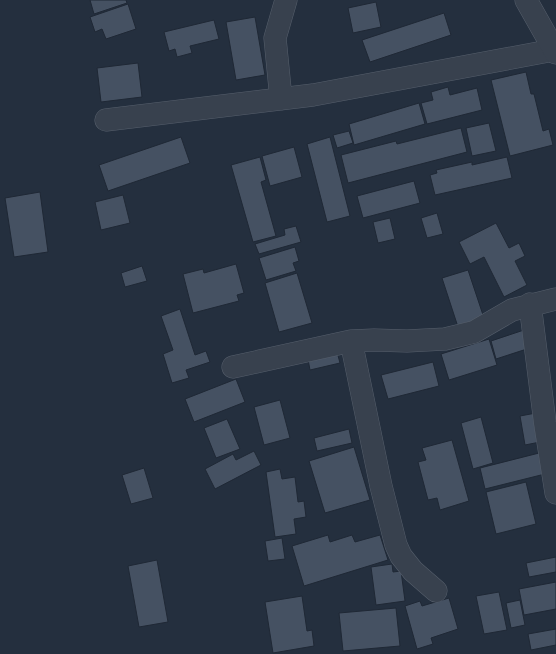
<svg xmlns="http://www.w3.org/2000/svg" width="556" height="654" viewBox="0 0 556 654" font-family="'Golos Text',sans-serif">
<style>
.building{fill:#455162;stroke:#1f2835}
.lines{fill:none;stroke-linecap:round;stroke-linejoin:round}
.minor-casing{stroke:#565f6c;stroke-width:23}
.tertiary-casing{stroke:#565f6c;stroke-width:23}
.minor{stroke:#38414e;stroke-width:22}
.tertiary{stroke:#38414e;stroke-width:22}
</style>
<rect width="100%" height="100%" fill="#242f3e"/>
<!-- building -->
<path class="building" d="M 90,0 L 126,0 L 127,3 L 94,14 Z
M 376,2 L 381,27 L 353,33 L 348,8 Z
M 128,4 L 136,29 L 106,39 L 102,29 L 95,32 L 90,17 Z
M 444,13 L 451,35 L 370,62 L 362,40 Z
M 255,17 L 265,75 L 236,80 L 226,22 Z
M 214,20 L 219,39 L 190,46 L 192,53 L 177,57 L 175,49 L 169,51 L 164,32 Z
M 138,63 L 142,97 L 101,102 L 97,68 Z
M 526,72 L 531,94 L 534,94 L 543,131 L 549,129 L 553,145 L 510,156 L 491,80 Z
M 448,87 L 450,95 L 477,88 L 482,110 L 427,124 L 421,103 L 433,100 L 431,92 Z
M 419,103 L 425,124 L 354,145 L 349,124 Z
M 489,123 L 496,151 L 472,156 L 466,128 Z
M 461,128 L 467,152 L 348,183 L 341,155 L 396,141 L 397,144 Z
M 349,131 L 353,143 L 337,148 L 333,135 Z
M 181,137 L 190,163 L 108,191 L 99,165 Z
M 330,137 L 350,216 L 327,222 L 307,144 Z
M 294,147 L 302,177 L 270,186 L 262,156 Z
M 260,157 L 266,180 L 261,182 L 276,236 L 253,242 L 231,165 Z
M 507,157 L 512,178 L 435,195 L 430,175 L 437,173 L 436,170 L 472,162 L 472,165 Z
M 414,181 L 420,203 L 363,218 L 357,196 Z
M 40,192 L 48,252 L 14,257 L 5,198 Z
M 123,195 L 130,223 L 101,230 L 95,202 Z
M 437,213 L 443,234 L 427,238 L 421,218 Z
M 390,218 L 395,239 L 378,243 L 373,222 Z
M 496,223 L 509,248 L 519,243 L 525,256 L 515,261 L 527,285 L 504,297 L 484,257 L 470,264 L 459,242 Z
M 296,226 L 301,242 L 259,254 L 255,244 L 285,235 L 284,229 Z
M 295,247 L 299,261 L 293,263 L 296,271 L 266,280 L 259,258 Z
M 236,264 L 244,293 L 237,295 L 239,301 L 193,313 L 183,274 L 203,269 L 204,273 Z
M 142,266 L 147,281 L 125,287 L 121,273 Z
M 468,270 L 484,318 L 458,327 L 442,278 Z
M 297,273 L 312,323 L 279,332 L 265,283 Z
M 180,309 L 195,355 L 206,351 L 210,362 L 186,370 L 189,378 L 172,383 L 163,354 L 173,350 L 161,316 Z
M 527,329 L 533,347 L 496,359 L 491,341 Z
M 489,339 L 497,365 L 449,380 L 441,354 Z
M 336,348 L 340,363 L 310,370 L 307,354 Z
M 433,362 L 439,386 L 388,399 L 381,375 Z
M 236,379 L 245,402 L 194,422 L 185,399 Z
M 280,400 L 290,438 L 264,445 L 254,407 Z
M 536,413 L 540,442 L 525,445 L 520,416 Z
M 481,417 L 493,463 L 473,469 L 461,423 Z
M 227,419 L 240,449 L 216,458 L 204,428 Z
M 349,429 L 352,443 L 317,451 L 314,438 Z
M 452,440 L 469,501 L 440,510 L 437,498 L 428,500 L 418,462 L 426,460 L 422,448 Z
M 354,447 L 370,500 L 325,513 L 309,461 Z
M 254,451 L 261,465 L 215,489 L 205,469 L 233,454 L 236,460 Z
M 543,452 L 549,473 L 485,489 L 480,468 Z
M 144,468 L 153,498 L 131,504 L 122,475 Z
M 280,469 L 282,479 L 295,477 L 298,502 L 304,501 L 306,517 L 294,519 L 296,534 L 275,537 L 266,472 Z
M 526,482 L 536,524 L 496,534 L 486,492 Z
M 328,535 L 330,542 L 352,535 L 355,542 L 380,535 L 388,560 L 304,586 L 292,546 Z
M 282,538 L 285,559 L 268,561 L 265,541 Z
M 556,557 L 556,572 L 529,577 L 526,563 Z
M 157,560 L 168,622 L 139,627 L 128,566 Z
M 392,564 L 393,572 L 401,571 L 405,601 L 376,605 L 371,567 Z
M 556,582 L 556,609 L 524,615 L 519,589 Z
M 499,592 L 507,630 L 484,634 L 476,596 Z
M 302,596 L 307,631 L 312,630 L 314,646 L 273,653 L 265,602 Z
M 449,598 L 458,629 L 431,638 L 433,644 L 417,649 L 405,606 L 420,601 L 422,606 Z
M 520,600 L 525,625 L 511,628 L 506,603 Z
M 396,608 L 400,646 L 343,651 L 339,613 Z
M 556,629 L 556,645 L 531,650 L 528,634 Z"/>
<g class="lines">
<!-- minor casing -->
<g class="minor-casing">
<path id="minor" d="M 281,99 L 275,38 L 286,0
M 106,120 L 313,95 L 554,50
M 530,304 L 545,423 L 556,493
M 351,341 L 381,486 L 396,545 L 401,556 L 413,571 L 436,591
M 233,367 L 351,341 L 374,340 L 407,341 L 445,339 L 474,332 L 512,310 L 556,299"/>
</g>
<!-- tertiary casing -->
<g class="tertiary-casing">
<path id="tertiary" d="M 526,0 L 556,53"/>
</g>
<!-- minor -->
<use href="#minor" class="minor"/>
<!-- tertiary -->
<use href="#tertiary" class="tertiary"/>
</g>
</svg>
